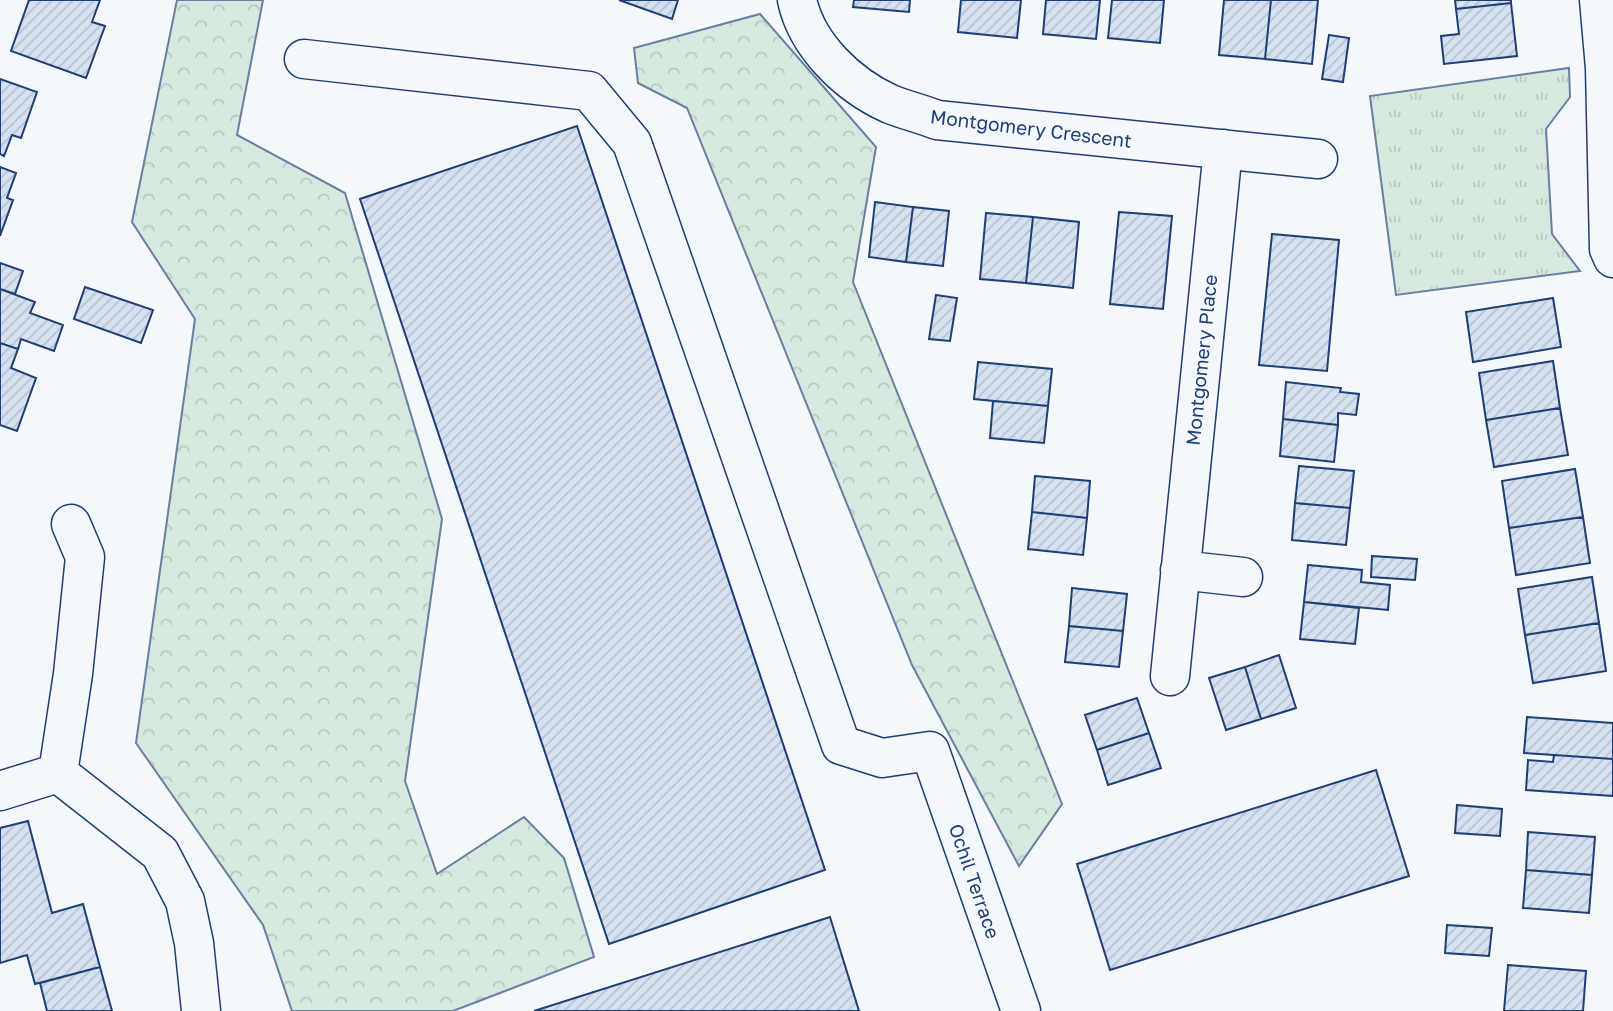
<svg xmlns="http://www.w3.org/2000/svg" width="1613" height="1011" viewBox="0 0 1613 1011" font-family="'Golos Text',sans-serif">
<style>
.grass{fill:url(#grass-tufts);stroke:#687fa3;stroke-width:2}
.forest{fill:url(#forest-crowns);stroke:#687fa3;stroke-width:2}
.building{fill:url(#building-hatch);stroke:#1d3f73;stroke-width:2}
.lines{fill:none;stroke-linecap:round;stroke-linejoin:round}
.minor-casing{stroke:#1d3f73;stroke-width:41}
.minor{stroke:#f4f7fb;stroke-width:38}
.labels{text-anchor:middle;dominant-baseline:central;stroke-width:5;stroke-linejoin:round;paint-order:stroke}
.street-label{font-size:19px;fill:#1d3f73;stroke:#f4f7fb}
</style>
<defs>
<pattern id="grass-tufts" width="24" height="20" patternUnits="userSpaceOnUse" patternTransform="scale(1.75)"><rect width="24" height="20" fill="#d7e8df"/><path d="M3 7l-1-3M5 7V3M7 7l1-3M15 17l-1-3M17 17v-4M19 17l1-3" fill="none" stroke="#b8c8c3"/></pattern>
<pattern id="forest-crowns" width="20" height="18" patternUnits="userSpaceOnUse" patternTransform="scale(1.75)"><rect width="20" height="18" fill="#d7e8df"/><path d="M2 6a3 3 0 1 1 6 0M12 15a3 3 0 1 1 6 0" fill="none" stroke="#b8c8c3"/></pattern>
<pattern id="building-hatch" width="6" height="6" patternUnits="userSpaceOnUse" patternTransform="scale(1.75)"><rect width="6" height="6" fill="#d5e0f0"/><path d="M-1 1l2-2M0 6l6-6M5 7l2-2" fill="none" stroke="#b6c1d1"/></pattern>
</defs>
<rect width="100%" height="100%" fill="#f4f7fb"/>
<!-- grass -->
<path class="grass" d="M 1569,68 L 1570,97 L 1546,129 L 1552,234 L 1580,271 L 1396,295 L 1370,96 Z"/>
<!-- forest -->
<path class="forest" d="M 177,0 L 263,0 L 237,135 L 345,193 L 442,519 L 405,781 L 437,874 L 524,817 L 564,858 L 594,957 L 453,1011 L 292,1011 L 263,925 L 136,743 L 195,319 L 132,222 Z
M 760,14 L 876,147 L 853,282 L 1062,804 L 1019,866 L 912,665 L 687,108 L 638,83 L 634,48 Z"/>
<!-- building -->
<path class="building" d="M 29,0 L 100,0 L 92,22 L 105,26 L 86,78 L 11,51 Z
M 619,0 L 678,0 L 672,19 Z
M 854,0 L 910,0 L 909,12 L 853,7 Z
M 961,0 L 1021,0 L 1017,38 L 958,32 Z
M 1046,0 L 1100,0 L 1096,39 L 1043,34 Z
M 1112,0 L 1164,0 L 1160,43 L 1108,38 Z
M 1224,0 L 1271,0 L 1265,59 L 1219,55 Z
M 1271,0 L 1318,0 L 1312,64 L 1265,59 Z
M 1455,0 L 1511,0 L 1511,3 L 1456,9 Z
M 1511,3 L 1517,56 L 1444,64 L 1441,36 L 1459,34 L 1456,9 Z
M 1329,35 L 1349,38 L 1343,82 L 1322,79 Z
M 0,79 L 37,92 L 21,138 L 12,135 L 4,156 L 0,154 Z
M 577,126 L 825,870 L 609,944 L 360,199 Z
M 0,167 L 16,173 L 7,198 L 13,200 L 0,236 Z
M 875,202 L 913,207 L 906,262 L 869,257 Z
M 913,207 L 949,211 L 943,266 L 906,262 Z
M 1119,212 L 1172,216 L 1163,309 L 1110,304 Z
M 986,213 L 1033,217 L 1026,283 L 980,279 Z
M 1033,217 L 1079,222 L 1073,288 L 1026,283 Z
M 1272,234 L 1339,240 L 1327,371 L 1259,365 Z
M 0,263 L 23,271 L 15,294 L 0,289 Z
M 85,287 L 153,310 L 141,343 L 74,319 Z
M 0,289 L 35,302 L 30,313 L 63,325 L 54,351 L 21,339 L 18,349 L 0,343 Z
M 936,295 L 957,298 L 950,341 L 929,339 Z
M 1553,298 L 1561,347 L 1473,362 L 1466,312 Z
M 0,343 L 18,349 L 11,368 L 36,378 L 17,431 L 0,425 Z
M 1553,361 L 1560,408 L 1486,420 L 1479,373 Z
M 978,362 L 1052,369 L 1048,406 L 974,399 Z
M 1286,382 L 1341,388 L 1340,392 L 1359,394 L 1356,415 L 1338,413 L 1338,425 L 1283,419 Z
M 993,401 L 1048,406 L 1044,443 L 990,438 Z
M 1560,408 L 1568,455 L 1494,467 L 1486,420 Z
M 1283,419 L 1338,425 L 1334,462 L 1280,456 Z
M 1299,466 L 1354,471 L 1350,508 L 1295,503 Z
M 1575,469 L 1583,517 L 1509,528 L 1502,481 Z
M 1035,476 L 1090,481 L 1087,518 L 1032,512 Z
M 1295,503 L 1350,508 L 1346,545 L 1292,540 Z
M 1032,512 L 1087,518 L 1083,555 L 1028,549 Z
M 1583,517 L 1590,563 L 1516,575 L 1509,528 Z
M 1372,556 L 1417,559 L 1415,580 L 1371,577 Z
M 1308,565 L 1362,570 L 1361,582 L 1390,585 L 1388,610 L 1304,602 Z
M 1592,577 L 1599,623 L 1525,635 L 1518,589 Z
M 1072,588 L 1127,594 L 1123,631 L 1069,626 Z
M 1304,602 L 1359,608 L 1355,644 L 1300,639 Z
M 1599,623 L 1606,671 L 1533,683 L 1525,635 Z
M 1069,626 L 1123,631 L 1119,667 L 1065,662 Z
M 1279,655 L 1296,708 L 1261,719 L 1245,667 Z
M 1245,667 L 1261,719 L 1226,730 L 1209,678 Z
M 1137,698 L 1149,733 L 1097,750 L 1085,715 Z
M 1527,717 L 1613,723 L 1613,759 L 1524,753 Z
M 1149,733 L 1161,768 L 1108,785 L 1097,750 Z
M 1554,755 L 1613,759 L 1613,796 L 1526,790 L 1528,760 L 1553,762 Z
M 1376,770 L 1409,876 L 1110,970 L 1077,864 Z
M 1457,805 L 1502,809 L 1500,836 L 1455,833 Z
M 28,821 L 52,913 L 83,904 L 100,967 L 35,984 L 27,955 L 0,963 L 0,828 Z
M 1528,832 L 1595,837 L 1592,875 L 1526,870 Z
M 1526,870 L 1592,875 L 1589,913 L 1523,908 Z
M 830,917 L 859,1011 L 534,1011 Z
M 1447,925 L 1492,928 L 1489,956 L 1445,953 Z
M 1508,965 L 1586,971 L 1583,1011 L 1504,1011 Z
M 100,967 L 112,1011 L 47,1011 L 40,983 Z"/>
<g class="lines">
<!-- minor casing -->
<g class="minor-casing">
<path id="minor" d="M 797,0 C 807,46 848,85 890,104 C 905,110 922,114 937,120 L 1318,159
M 1599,0 L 1605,68 L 1609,249 L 1613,258
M 304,59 L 589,91 L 632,143 L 841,745 L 882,758 L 930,751 L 1021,1011
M 1180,570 L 1243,577
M 1170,676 L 1223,149
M 58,773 L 160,853 L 185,901 L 194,943 L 201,1011
M 58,773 L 73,674 L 85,557 L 71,524
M 0,791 L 58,773"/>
</g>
<!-- minor -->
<use href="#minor" class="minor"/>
</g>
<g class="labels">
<!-- street labels -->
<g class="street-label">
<text transform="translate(1031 128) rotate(7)">Montgomery Crescent</text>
<text transform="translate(1201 360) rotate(-84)">Montgomery Place</text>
<text transform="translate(975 881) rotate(71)">Ochil Terrace</text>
</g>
</g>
</svg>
